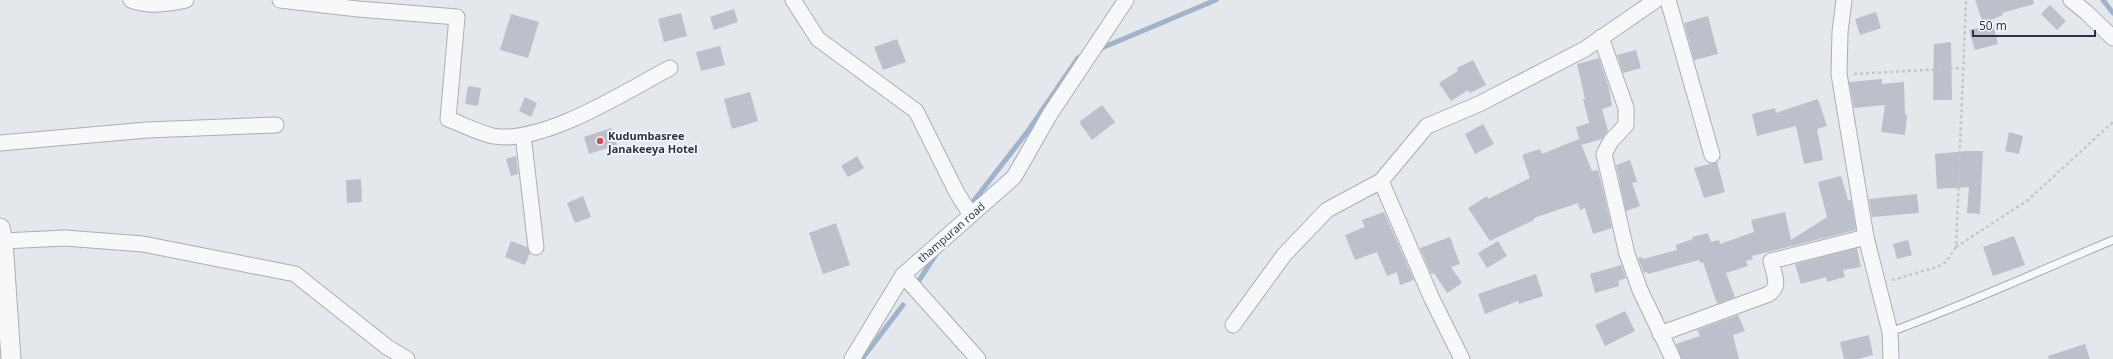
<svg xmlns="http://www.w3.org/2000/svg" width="2113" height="359" viewBox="0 0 2113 359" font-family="'Open Sans',sans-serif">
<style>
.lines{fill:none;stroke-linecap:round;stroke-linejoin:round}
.stream{stroke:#9fb4cc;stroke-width:5}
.building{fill:#bbc0ca}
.service-casing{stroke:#a9aeb7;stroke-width:9}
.minor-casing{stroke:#a9aeb7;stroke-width:17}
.tertiary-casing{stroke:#a9aeb7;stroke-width:21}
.path{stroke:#c2c5cb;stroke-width:2.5;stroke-dasharray:3 3;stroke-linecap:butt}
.service{stroke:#f7f8fa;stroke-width:7}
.minor{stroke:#f7f8fa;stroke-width:15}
.tertiary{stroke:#f7f8fa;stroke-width:19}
.poi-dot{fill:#d1495b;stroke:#f4f6f9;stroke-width:1.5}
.labels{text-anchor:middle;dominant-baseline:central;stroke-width:3.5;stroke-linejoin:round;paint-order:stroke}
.poi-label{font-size:11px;font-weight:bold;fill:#2b3445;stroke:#f4f6f9;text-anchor:start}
.street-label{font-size:11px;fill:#2b3445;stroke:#f4f6f9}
</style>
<rect width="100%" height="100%" fill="#e4e7ec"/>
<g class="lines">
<!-- stream -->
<path class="stream" d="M 2103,0 L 2113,13
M 1097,50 L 1216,0
M 969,207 L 1028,131 L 1078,58 L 1085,55
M 918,282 L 937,253
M 862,359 L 903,305"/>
</g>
<!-- building -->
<path class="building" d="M 1975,0 L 2033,0 L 2034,4 L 2002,13 L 2003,15 L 1983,23 Z
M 2050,5 L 2066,21 L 2057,30 L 2041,14 Z
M 734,9 L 738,22 L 714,30 L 710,17 Z
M 1876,12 L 1881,28 L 1860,35 L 1855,19 Z
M 681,13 L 687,36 L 664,42 L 658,19 Z
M 511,14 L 539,22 L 528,58 L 500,50 Z
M 1708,16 L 1718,54 L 1694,60 L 1684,23 Z
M 1993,24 L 1998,44 L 1975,50 L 1969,30 Z
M 897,39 L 906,62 L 883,70 L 874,47 Z
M 1951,42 L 1952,100 L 1933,100 L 1934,44 Z
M 720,46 L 725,65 L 701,71 L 696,52 Z
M 1636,50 L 1641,68 L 1623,73 L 1617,55 Z
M 1599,58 L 1609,88 L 1612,106 L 1602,109 L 1608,131 L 1602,139 L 1581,145 L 1576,127 L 1589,123 L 1583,99 L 1585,99 L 1577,64 Z
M 1473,60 L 1486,85 L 1470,93 L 1468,90 L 1451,101 L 1439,83 L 1458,71 L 1457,68 Z
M 1882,79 L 1882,84 L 1904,82 L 1905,114 L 1907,115 L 1905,135 L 1881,132 L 1885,105 L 1854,108 L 1849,82 Z
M 468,86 L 481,88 L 478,106 L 465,104 Z
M 750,92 L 758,121 L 732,129 L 724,99 Z
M 525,97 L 537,103 L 531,117 L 519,111 Z
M 1818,99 L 1827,126 L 1817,129 L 1823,160 L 1804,164 L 1796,126 L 1757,136 L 1752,114 L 1775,108 L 1776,113 Z
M 1102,105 L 1115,122 L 1092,140 L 1079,122 Z
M 1483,124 L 1494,144 L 1475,154 L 1465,134 Z
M 611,128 L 617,145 L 589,154 L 584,137 Z
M 2009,132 L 2023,136 L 2019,154 L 2005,151 Z
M 1579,139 L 1592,171 L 1598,170 L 1612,228 L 1593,234 L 1585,208 L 1580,210 L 1578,203 L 1534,218 L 1534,220 L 1490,241 L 1468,208 L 1487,196 L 1488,199 L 1530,178 L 1522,155 L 1540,149 L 1542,154 Z
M 1966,151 L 1983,151 L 1980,214 L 1967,213 L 1969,187 L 1937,189 L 1935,154 Z
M 516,156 L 518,174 L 511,176 L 506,159 Z
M 857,156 L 864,168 L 848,177 L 841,166 Z
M 1630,160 L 1637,182 L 1632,183 L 1640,206 L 1626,211 L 1616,165 Z
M 1717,162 L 1725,192 L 1704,198 L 1694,168 Z
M 1841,176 L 1848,200 L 1851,200 L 1856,230 L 1752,256 L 1753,259 L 1746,261 L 1748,266 L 1726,273 L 1735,297 L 1717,304 L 1703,262 L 1700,263 L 1699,260 L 1648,274 L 1647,272 L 1644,273 L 1638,258 L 1642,257 L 1643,259 L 1677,250 L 1676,245 L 1693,239 L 1692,237 L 1708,233 L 1711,242 L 1719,240 L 1720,244 L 1754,232 L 1751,220 L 1785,212 L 1791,240 L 1827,217 L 1818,182 Z
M 361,179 L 362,202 L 347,203 L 346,180 Z
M 1917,194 L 1919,213 L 1872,217 L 1869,199 Z
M 583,196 L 591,217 L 575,223 L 567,203 Z
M 1384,212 L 1414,280 L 1400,285 L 1397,272 L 1387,276 L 1377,252 L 1355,260 L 1345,235 L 1365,227 L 1362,220 Z
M 836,223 L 850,265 L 823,274 L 809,233 Z
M 2014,236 L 2025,265 L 1993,276 L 1983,247 Z
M 1450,237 L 1460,264 L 1451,267 L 1462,283 L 1447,293 L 1434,273 L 1431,274 L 1420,248 Z
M 1908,240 L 1912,255 L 1897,259 L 1893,244 Z
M 511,241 L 527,247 L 530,253 L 525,265 L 505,257 Z
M 1498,241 L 1507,256 L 1487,268 L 1478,253 Z
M 1857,248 L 1861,267 L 1843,270 L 1845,277 L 1827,282 L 1826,277 L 1801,284 L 1795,264 Z
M 1621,265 L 1626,278 L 1618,281 L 1619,286 L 1595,293 L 1590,274 Z
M 1536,274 L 1543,296 L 1519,304 L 1518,301 L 1485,314 L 1478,294 Z
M 1625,311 L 1635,331 L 1605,346 L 1595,325 Z
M 1738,315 L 1745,331 L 1733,335 L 1739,359 L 1682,359 L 1676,344 L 1700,336 L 1697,330 Z
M 1869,335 L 1873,355 L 1858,359 L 1844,359 L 1840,342 Z
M 2085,344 L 2090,359 L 2049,359 L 2048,356 Z"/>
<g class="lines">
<!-- service casing -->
<g class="service-casing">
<path id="service" d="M 1890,332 C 1965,305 2039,271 2113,240"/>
</g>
<!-- minor casing -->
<g class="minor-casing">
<path id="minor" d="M 131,0 C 149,7 168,4 186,0
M 280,0 L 358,9 L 457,17 L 448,119 C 462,124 478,133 493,136 C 543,145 626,91 670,68
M 793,0 L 818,39 L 916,111 L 957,193 L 971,215
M 1668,0 L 1712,155
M 1844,0 L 1840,32 L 1839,74 L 1866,237
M 2071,0 L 2086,12 L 2113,38
M 1601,37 L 1626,108 L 1626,125 L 1611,141 L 1604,154 L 1627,254 L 1640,290 L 1673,359
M 523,135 L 536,247
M 0,143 L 147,130 L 276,125
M 1381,181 L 1427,126 L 1479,104 L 1585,49 L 1656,0
M 3,241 L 65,238 L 143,244 L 295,274 L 387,347 L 407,359
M 903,275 L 978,359
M 1233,325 L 1284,255 L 1327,210 L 1381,181 L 1432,299 L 1462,359
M 1660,334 L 1769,294 C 1781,286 1774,275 1771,261 L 1866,237 L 1890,332 L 1891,359
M 852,359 L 903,275 L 1014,177 L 1050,114 L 1126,0"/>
</g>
<!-- tertiary casing -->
<g class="tertiary-casing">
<path id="tertiary" d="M 0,228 L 3,241 L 11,359"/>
</g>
<!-- path -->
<path class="path" d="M 1854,74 L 1962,68
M 1956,247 L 2028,200 L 2113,122
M 1892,280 L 1937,267 L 1946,262 L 1956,247 L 1966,0"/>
<!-- service -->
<use href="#service" class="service"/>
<!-- minor -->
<use href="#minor" class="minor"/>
<!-- tertiary -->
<use href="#tertiary" class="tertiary"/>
</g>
<!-- markers -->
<circle class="poi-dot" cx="600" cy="141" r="4"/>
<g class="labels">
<!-- poi labels -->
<g class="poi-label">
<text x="608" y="135">Kudumbasree<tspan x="608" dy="13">Janakeeya Hotel</tspan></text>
</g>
<!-- street labels -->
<g class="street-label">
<text transform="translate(951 232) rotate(-41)">thampuran road</text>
</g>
</g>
<!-- scale -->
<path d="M1973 30v6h122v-6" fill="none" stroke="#2b3445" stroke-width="2"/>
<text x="1979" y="30" font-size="12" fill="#2b3445" stroke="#f4f6f9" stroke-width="3" paint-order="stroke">50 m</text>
</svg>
